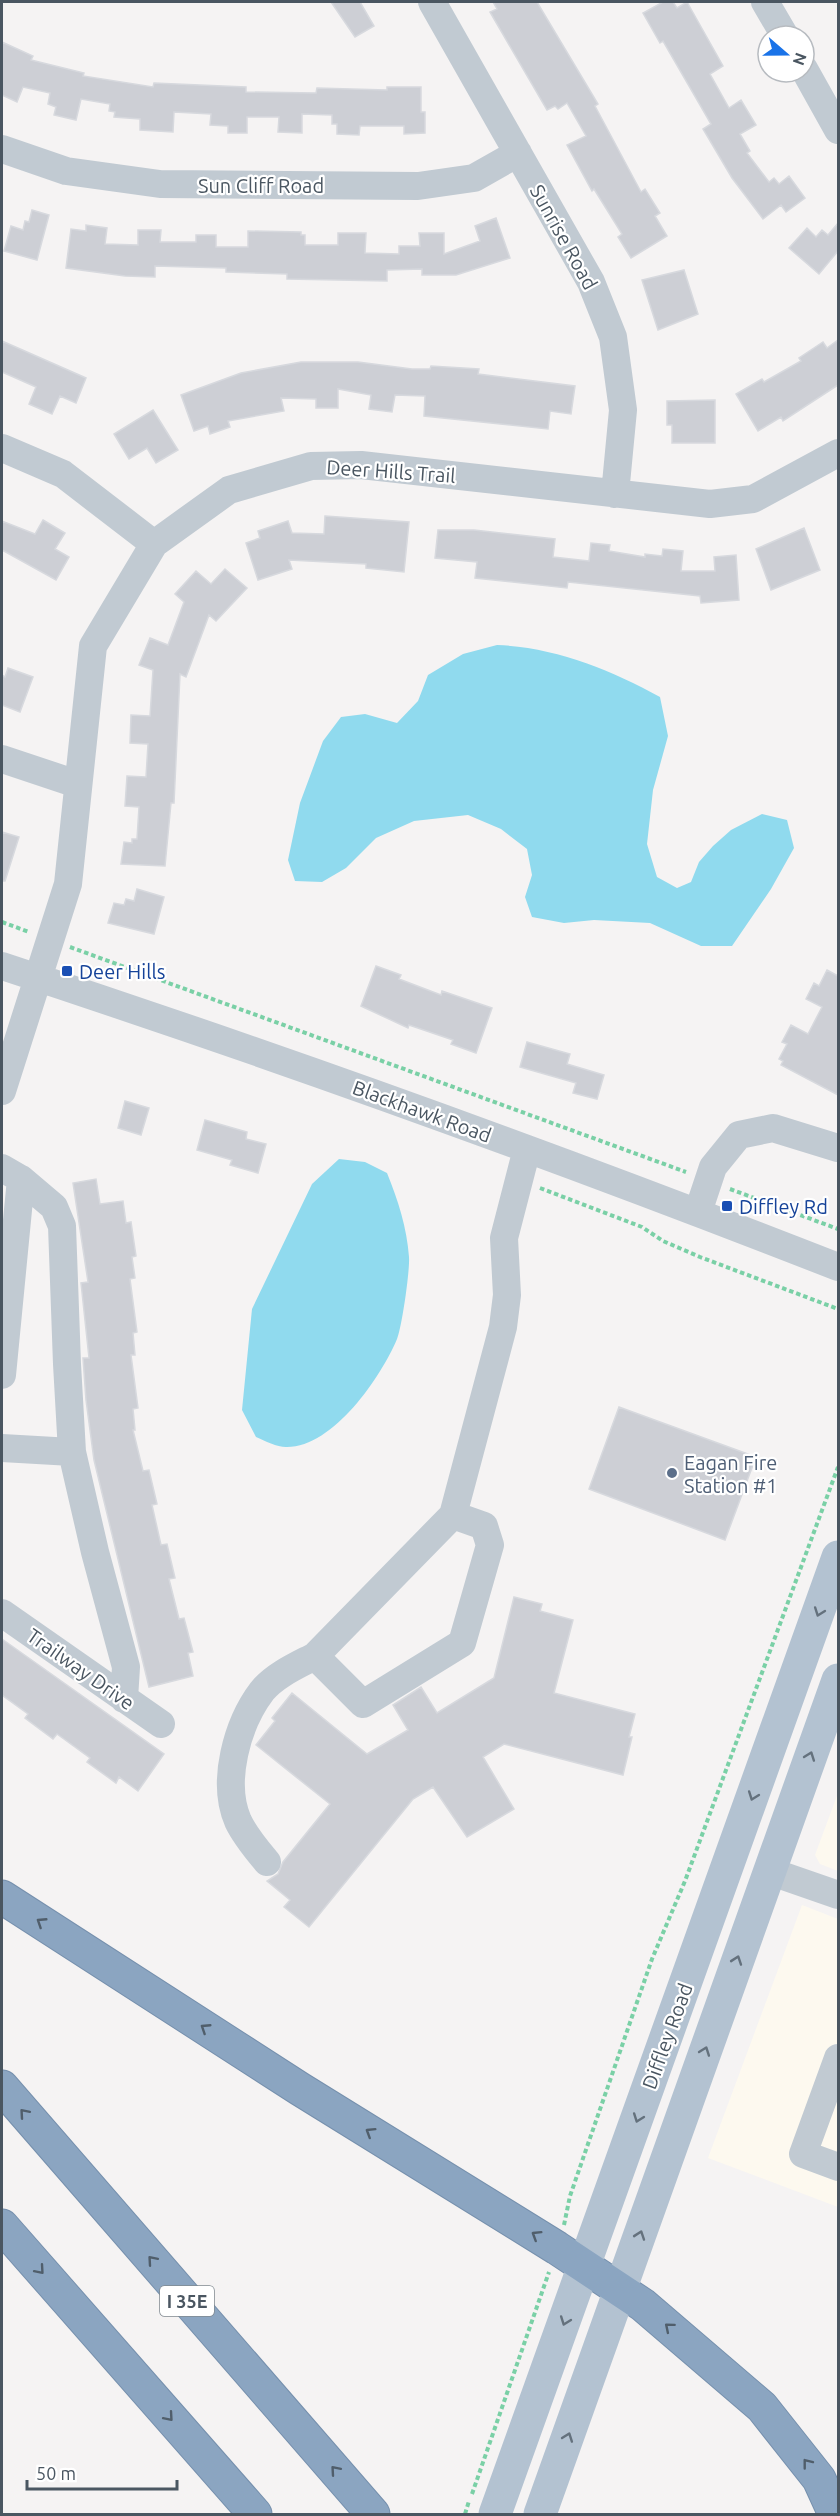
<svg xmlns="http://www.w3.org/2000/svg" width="840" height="2516" viewBox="0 0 840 2516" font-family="Ubuntu,sans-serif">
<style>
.commercial{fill:#fdf9ef}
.water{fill:#90daee}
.building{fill:#cdcfd5;stroke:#d7d9de;stroke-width:1.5}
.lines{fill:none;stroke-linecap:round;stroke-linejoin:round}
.highway-casing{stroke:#7690ad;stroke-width:35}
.path{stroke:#7ad0a6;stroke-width:4;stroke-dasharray:4.5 3;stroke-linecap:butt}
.minor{stroke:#c1cad2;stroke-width:28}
.major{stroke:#b3c2d1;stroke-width:33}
.highway{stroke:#8ba5c1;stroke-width:33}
.oneway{stroke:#64717d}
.oneway2{stroke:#505e6b}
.transit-dot{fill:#1a4fb4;stroke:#fff;stroke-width:2}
.service-dot{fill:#5c6f8a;stroke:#fff;stroke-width:2}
.labels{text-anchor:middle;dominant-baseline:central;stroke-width:4.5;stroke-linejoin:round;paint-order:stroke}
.shield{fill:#fff;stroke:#808990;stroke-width:1.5}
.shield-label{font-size:18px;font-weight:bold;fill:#4a5661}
.street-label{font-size:20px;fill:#4a5661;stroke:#fff}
.transit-label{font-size:20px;fill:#164399;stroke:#fff;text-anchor:start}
.service-label{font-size:20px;fill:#4e5e75;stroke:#fff;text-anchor:start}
</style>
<rect width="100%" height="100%" fill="#f5f3f3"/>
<!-- commercial -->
<path class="commercial" d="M 838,1793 L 838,1871 L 820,1864 L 815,1855 Z
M 802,1905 L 838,1919 L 838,2207 L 708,2158 Z"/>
<!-- water -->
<path class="water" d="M 497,645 C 554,647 610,669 660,697 L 668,736 L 653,790 L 647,844 L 657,877 L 677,888 L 691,882 L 699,862 L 713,846 L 731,830 L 762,814 L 787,820 L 794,848 L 771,889 L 732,946 L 701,946 L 650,923 L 594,920 L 564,923 L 532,917 L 525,897 L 532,875 L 527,849 L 501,829 L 468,815 L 414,821 L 376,838 L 346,868 L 322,882 L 295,881 L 288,860 L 300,803 L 323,741 L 341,717 L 365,714 L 397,723 L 418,701 L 428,675 L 463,654 Z
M 339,1159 L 365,1162 L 387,1173 C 398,1200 407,1228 409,1257 C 410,1270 402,1327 397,1339 C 381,1377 333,1448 286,1447 C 277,1447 265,1441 256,1437 L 242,1410 L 252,1309 L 312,1184 Z"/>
<!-- building -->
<path class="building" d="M 331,2 L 360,2 L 374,26 L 355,37 Z
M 493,2 L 537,2 L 598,104 L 595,106 L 641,192 L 645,189 L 660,213 L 655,216 L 667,236 L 631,258 L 618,237 L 622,234 L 594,189 L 592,191 L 567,145 L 586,136 L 567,103 L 558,109 L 555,106 L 547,110 L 490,12 L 497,9 Z
M 663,2 L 673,2 L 677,8 L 687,2 L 723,66 L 710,74 L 729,108 L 741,100 L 756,125 L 740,134 L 750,151 L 747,153 L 769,182 L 774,178 L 779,184 L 789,176 L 805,198 L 786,212 L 781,205 L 763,219 L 732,178 L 703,129 L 711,124 L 663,41 L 660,43 L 643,13 Z
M 2,42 L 33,56 L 31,60 L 84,73 L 83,76 L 153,87 L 154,83 L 246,87 L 246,92 L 316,93 L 317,88 L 387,90 L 387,87 L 421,87 L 421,112 L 425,112 L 425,133 L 404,134 L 404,126 L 360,126 L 359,135 L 337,134 L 337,124 L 332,124 L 332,115 L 302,114 L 302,133 L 278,132 L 279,117 L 247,117 L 247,133 L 228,133 L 228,126 L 210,125 L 211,114 L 174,112 L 173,132 L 140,130 L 140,119 L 114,117 L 115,112 L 109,111 L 110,104 L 81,99 L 76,120 L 54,115 L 56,107 L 48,104 L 50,93 L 23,87 L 17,102 L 2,95 Z
M 32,210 L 49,215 L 37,260 L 4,251 L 11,226 L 23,230 L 25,221 L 29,222 Z
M 496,218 L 510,258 L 456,275 L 422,275 L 422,269 L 387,270 L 387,281 L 287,279 L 287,274 L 226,272 L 226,268 L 155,266 L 155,277 L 125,276 L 66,268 L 71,229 L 86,231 L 86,225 L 107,228 L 105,244 L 138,245 L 138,230 L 161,230 L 160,242 L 196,242 L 196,235 L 216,235 L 216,247 L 248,247 L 248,231 L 301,232 L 301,235 L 305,235 L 305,245 L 338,245 L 338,233 L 366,233 L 365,253 L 399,254 L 399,246 L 420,246 L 419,233 L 444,233 L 444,254 L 480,241 L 475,226 Z
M 838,223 L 838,251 L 819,274 L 789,248 L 807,228 L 816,237 L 822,230 L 828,235 Z
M 684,270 L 698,314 L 658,330 L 642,280 Z
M 838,340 L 838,385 L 783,421 L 781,417 L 758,431 L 736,394 L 762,379 L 764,382 L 801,361 L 799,358 L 823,342 L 827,348 Z
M 2,341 L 86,378 L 76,403 L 60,396 L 52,414 L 29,404 L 36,387 L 2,372 Z
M 301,362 L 358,362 L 412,369 L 430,369 L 431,366 L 479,369 L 478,374 L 575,386 L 571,414 L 550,411 L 548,429 L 424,416 L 425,396 L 395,395 L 392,412 L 369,409 L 371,395 L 338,389 L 338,408 L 316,408 L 316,399 L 281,398 L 284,411 L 228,421 L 230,427 L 210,434 L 208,426 L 194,431 L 181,395 L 241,373 Z
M 715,400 L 715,443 L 672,443 L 672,425 L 667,425 L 667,401 Z
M 153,410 L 178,450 L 156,463 L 147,448 L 129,459 L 114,434 Z
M 325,516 L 409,522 L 404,572 L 366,568 L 366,564 L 289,560 L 292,569 L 258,580 L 246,543 L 260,538 L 258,531 L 288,521 L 292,533 L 324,534 Z
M 43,520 L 65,533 L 55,549 L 69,557 L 56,580 L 2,550 L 2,521 L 35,534 Z
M 804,528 L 820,570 L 771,590 L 756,549 Z
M 438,530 L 474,530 L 555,539 L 553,557 L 589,561 L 591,543 L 610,545 L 609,551 L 645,557 L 645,554 L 662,556 L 663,549 L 683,551 L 681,571 L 715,571 L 714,557 L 736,555 L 739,600 L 701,603 L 700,596 L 568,582 L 567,588 L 475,578 L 477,562 L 435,558 Z
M 225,569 L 247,588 L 216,621 L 209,615 L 186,677 L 180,674 L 174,803 L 171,803 L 165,866 L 121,864 L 124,842 L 132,843 L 132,839 L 137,839 L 139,807 L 125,806 L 127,776 L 146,777 L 148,744 L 130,743 L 131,715 L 150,716 L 153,670 L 139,665 L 150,638 L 168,645 L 184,602 L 175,594 L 196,571 L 211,584 Z
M 8,668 L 33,677 L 20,712 L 2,705 L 2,675 L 5,677 Z
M 2,832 L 19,837 L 5,881 L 2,881 Z
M 137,889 L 164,897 L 154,934 L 108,923 L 114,903 L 124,905 L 126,899 L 134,901 Z
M 376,966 L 401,975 L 399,979 L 441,995 L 442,991 L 492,1008 L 476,1053 L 451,1044 L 453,1040 L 409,1025 L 408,1028 L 361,1006 Z
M 827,970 L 838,976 L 838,1095 L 781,1065 L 783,1061 L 779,1059 L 787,1044 L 782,1042 L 791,1025 L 808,1034 L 822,1007 L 806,999 L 814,983 L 819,986 Z
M 527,1042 L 570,1054 L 567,1064 L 604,1075 L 597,1099 L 573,1093 L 576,1083 L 520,1067 Z
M 125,1101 L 149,1108 L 141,1135 L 118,1128 Z
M 205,1120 L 247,1132 L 246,1139 L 266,1144 L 258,1173 L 230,1165 L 232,1160 L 197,1150 Z
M 96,1179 L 100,1204 L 123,1201 L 126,1223 L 131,1222 L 136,1256 L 132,1257 L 135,1278 L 130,1279 L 137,1332 L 133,1333 L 135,1355 L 131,1355 L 138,1408 L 133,1409 L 135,1430 L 133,1430 L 143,1471 L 149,1470 L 157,1504 L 152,1505 L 161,1545 L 167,1544 L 175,1578 L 169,1579 L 179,1619 L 184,1618 L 193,1652 L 188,1653 L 193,1676 L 149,1687 L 94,1460 L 86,1400 L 83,1358 L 89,1358 L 81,1283 L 88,1282 L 73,1183 Z
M 619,1407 L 756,1457 L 725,1540 L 589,1489 Z
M 514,1597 L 542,1604 L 540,1611 L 573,1620 L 554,1693 L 635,1714 L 629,1737 L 632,1737 L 623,1775 L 504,1744 L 483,1757 L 514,1809 L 467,1837 L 433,1787 L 413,1799 L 309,1927 L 284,1907 L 290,1900 L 267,1881 L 278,1874 L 283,1862 L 330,1804 L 256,1745 L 275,1721 L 272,1718 L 292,1693 L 367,1754 L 408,1730 L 393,1705 L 421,1687 L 437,1713 L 494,1678 Z
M 2,1639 L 164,1754 L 138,1791 L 119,1777 L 116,1783 L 87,1762 L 90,1758 L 57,1734 L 53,1739 L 25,1718 L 28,1714 L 2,1695 Z"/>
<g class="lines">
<!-- highway casing -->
<g class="highway-casing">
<path id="highway" d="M 2,1897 L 300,2089 L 557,2248 L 643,2305 L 762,2407 L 819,2479 L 835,2514
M 2,2087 L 373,2514
M 2,2226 L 255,2514"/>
</g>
<!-- path -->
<path class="path" d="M 2,922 L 29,932
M 70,947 L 686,1172
M 540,1188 L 642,1227 L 663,1241 L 700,1257 L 838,1309
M 730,1189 L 838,1229
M 564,2225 L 570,2196 L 652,1959 L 685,1881 L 838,1467
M 472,2494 L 549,2272
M 465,2514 L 469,2501"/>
<!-- minor -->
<path class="minor" d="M 432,2 L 591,282 L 613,337 L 623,410 L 615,494
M 765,2 L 785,36
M 804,69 L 838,130
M 2,149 L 66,171 L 160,184 L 418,186 L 474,178 L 518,153
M 2,448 L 63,474 L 154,544
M 2,759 L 77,784
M 2,966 C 283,1058 562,1159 838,1267
M 2,1091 L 68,884 L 93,646 L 154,544 L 229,490 L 311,466 L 361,465 L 710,504 L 753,499 L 838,453
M 2,1168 L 21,1179 L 2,1375
M 21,1179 L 54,1207 L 62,1226 L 67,1364 L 72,1452 L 95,1552 L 126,1667 L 124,1699
M 698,1212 L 713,1167 L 739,1135 L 773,1128 L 838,1148
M 2,1448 L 72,1452
M 453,1515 L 484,1526 L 490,1545 L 462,1643 L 363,1704 L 315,1656 L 453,1515 L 503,1327 L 507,1295 L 504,1238 L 527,1149
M 2,1613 L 161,1724
M 267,1862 C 257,1850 245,1836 238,1821 C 221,1782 237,1724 262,1691 C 275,1675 298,1665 315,1656
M 769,1871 L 838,1895
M 838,2058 L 803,2154 L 838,2167"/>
<!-- major -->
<path class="major" d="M 495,2514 L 838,1557
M 540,2514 L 838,1680"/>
<!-- highway -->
<use href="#highway" class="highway"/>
</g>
<!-- one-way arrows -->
<defs><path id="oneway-chevron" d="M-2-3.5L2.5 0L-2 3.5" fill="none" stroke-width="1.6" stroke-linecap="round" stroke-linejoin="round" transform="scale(1.5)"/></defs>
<g class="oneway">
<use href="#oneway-chevron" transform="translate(819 1612) rotate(110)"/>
<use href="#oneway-chevron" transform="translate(810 1756) rotate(-70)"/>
<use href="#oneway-chevron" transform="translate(753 1796) rotate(110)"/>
<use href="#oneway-chevron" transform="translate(737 1960) rotate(-71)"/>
<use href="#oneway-chevron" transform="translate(705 2051) rotate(-70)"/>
<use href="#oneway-chevron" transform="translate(638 2118) rotate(110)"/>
<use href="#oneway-chevron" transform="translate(640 2235) rotate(-71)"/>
<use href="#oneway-chevron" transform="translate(565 2321) rotate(110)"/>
<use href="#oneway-chevron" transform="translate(568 2437) rotate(-70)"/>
</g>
<g class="oneway2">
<use href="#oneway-chevron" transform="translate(41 1922) rotate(-147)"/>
<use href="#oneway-chevron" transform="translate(205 2028) rotate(-147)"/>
<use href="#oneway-chevron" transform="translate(24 2113) rotate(-131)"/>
<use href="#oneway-chevron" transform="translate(370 2132) rotate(-148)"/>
<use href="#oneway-chevron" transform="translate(536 2235) rotate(-148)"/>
<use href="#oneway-chevron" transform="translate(152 2260) rotate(-131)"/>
<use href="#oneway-chevron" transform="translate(40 2270) rotate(49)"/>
<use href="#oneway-chevron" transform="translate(669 2327) rotate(-140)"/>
<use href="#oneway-chevron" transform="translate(169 2417) rotate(49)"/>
<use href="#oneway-chevron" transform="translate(807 2463) rotate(-128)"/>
<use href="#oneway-chevron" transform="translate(335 2470) rotate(-131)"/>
</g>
<!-- markers -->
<g class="transit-dot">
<rect x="61" y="965" width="12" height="12" rx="3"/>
<rect x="721" y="1200" width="12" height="12" rx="3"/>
</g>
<circle class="service-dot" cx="672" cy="1473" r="6"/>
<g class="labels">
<!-- shield labels -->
<rect class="shield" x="160" y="2286" width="54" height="30" rx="4.5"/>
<g class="shield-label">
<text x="187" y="2301">I 35E</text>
</g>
<!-- street labels -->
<g class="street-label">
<text x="261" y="185">Sun Cliff Road</text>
<text transform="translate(564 237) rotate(61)">Sunrise Road</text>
<text transform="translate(391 471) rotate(4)">Deer Hills Trail</text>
<text transform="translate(422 1111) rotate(20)">Blackhawk Road</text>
<text transform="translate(81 1669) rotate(35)">Trailway Drive</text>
<text transform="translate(667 2036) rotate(-70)">Diffley Road</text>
</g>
<!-- transit labels -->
<g class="transit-label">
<text x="79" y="971">Deer Hills</text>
<text x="739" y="1206">Diffley Rd</text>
</g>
<!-- service labels -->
<g class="service-label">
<text x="684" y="1462">Eagan Fire<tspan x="684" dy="23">Station #1</tspan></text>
</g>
</g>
<!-- border -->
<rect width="840" height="2516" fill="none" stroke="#4a5661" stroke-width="6"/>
<!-- north arrow -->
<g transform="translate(786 54) rotate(110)"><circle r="28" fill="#ffffff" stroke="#b7bbc0" stroke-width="1.5"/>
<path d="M0-4.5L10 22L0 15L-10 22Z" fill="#1a73e8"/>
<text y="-9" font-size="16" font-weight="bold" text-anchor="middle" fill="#4a5661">N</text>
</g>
<!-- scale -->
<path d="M27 2480v9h150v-9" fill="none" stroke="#4a5661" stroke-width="3"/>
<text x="36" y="2480" font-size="18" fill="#4a5661" stroke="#ffffff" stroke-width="4.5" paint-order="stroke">50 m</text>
</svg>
